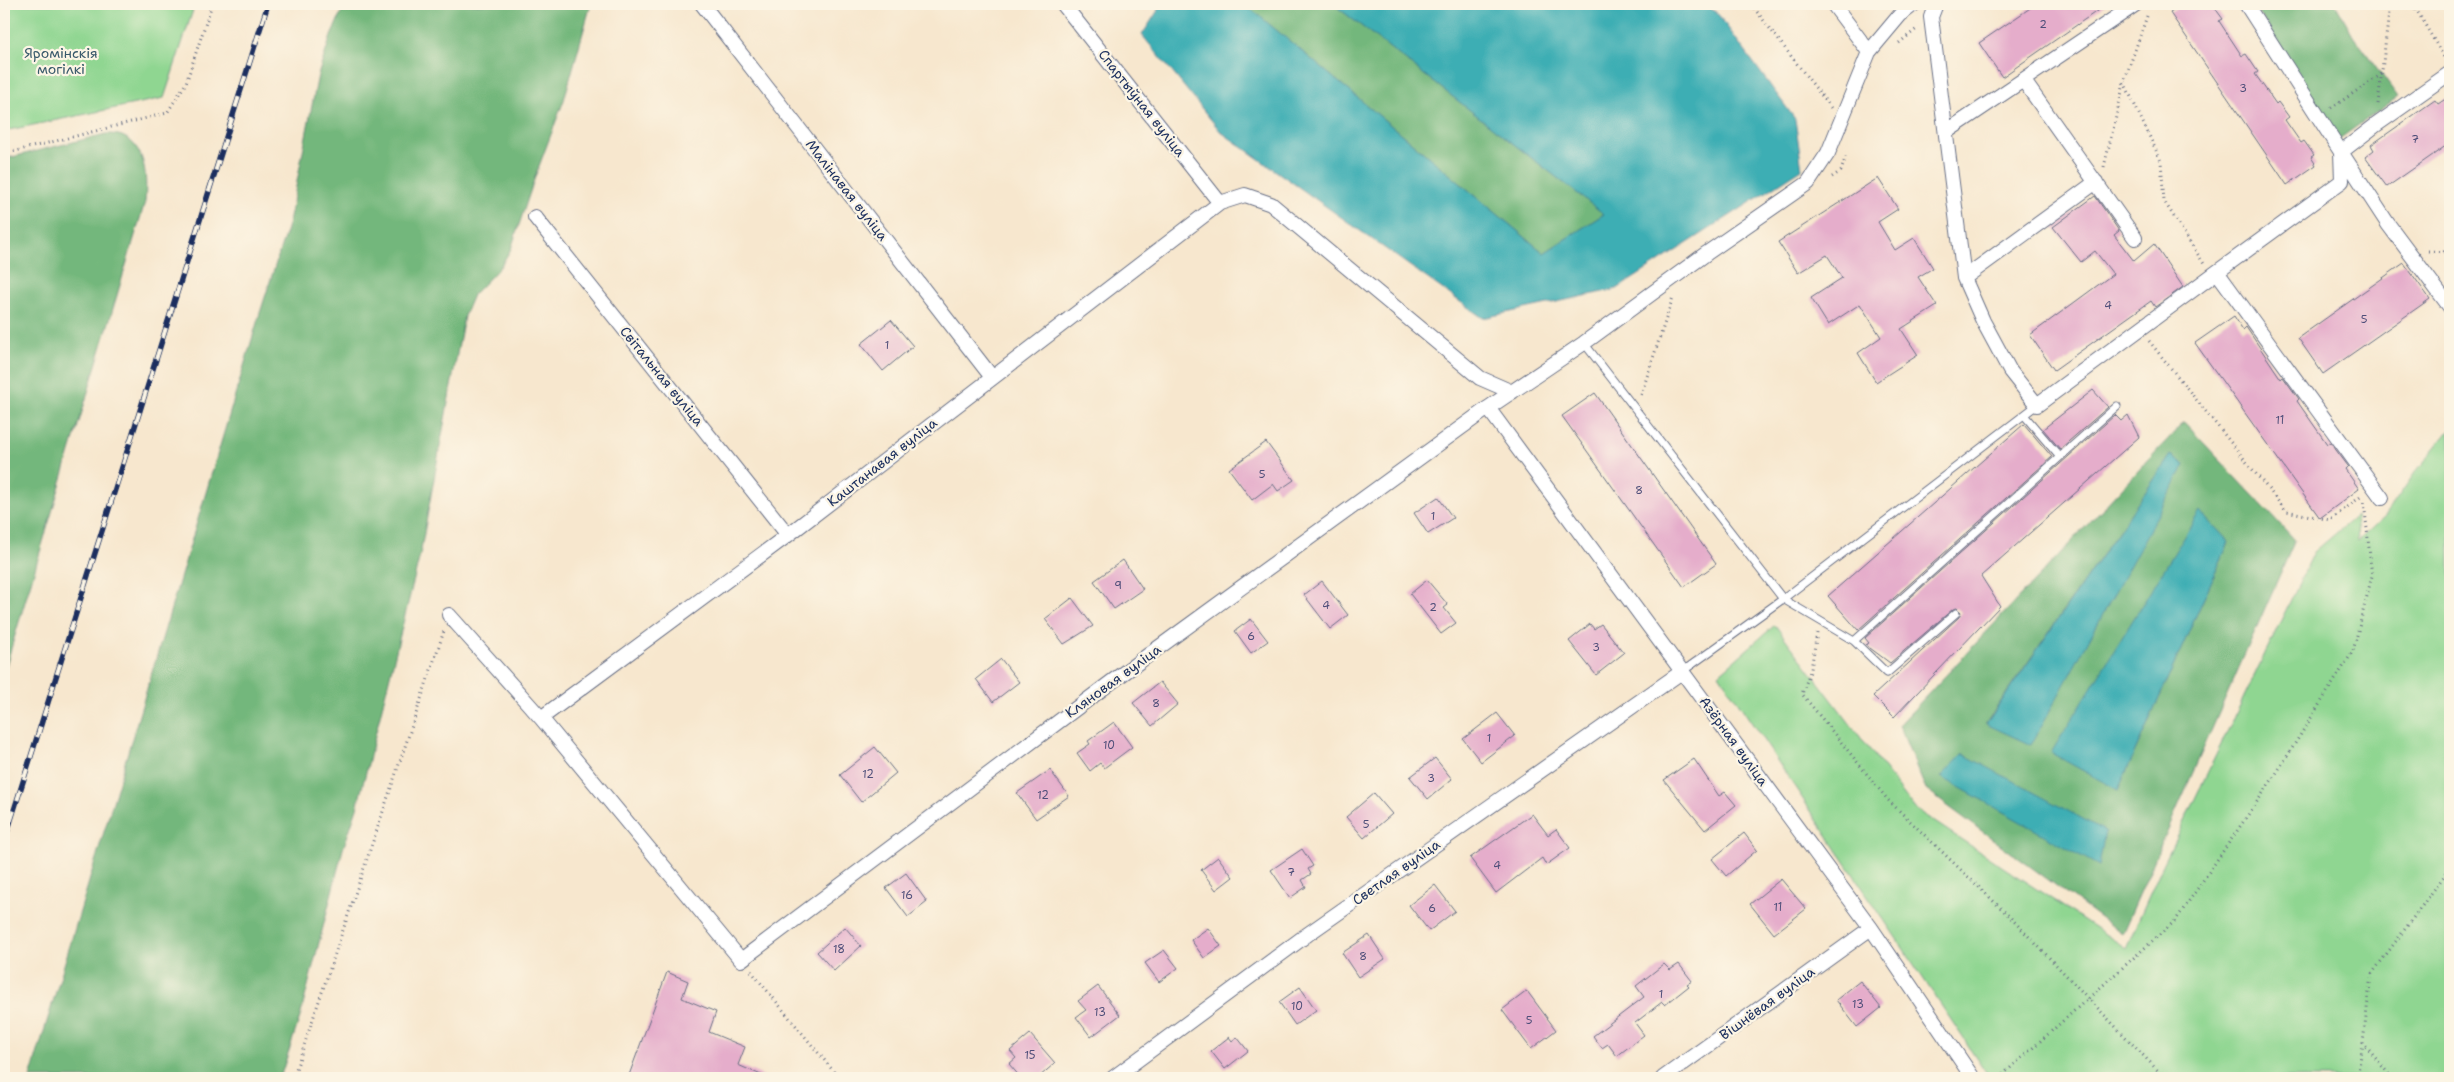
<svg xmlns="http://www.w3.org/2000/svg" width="2454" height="1082" viewBox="0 0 2454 1082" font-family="'Shantell Sans',sans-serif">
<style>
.green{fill:#8fd691;stroke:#558278}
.forest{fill:#73b77b;stroke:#47736c;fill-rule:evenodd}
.water{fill:#3daeb4;stroke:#2c6e89}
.building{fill:#e5adcb}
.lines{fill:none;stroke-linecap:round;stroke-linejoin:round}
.lane-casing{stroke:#686f85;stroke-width:9}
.street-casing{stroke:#686f85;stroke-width:16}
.path{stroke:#686f85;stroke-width:3;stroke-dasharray:1 4;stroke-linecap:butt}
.lane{stroke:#fff;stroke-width:7}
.street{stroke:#fff;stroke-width:14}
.rail-casing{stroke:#1b2f5e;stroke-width:5.5}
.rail{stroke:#fcf5e5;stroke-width:4;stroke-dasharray:11;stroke-linecap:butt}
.labels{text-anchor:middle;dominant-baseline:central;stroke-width:4.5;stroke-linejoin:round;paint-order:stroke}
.number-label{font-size:11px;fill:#4e4e79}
.park-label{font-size:14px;fill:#38596b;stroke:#fcf5e5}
.street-label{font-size:14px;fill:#1b2f5e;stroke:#fcf5e5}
</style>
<rect width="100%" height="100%" fill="#fcf5e5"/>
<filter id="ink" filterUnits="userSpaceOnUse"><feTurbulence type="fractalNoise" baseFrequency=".02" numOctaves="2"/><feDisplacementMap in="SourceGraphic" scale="10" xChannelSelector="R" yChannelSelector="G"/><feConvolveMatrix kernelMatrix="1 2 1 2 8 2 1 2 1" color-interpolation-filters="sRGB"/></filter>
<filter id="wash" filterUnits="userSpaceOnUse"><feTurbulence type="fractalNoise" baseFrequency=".0096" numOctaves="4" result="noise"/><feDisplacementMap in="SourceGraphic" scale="20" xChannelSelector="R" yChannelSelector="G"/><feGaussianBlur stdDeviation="1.12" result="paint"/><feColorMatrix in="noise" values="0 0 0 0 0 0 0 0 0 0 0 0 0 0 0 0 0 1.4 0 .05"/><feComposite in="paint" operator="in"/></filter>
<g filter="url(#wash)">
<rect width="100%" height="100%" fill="#f7e7ce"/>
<!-- green -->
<path class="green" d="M 4,4 L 195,4 L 164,98 L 4,131 Z
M 2450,430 L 2450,1073 L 2443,1078 L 1990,1078 L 1719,674 L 1775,625 L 1915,809 L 2126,948 L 2160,871 L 2314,552 L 2356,516 L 2358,541 L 2385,516 L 2414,474 Z"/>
<!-- forest -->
<path class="forest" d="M 345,4 L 591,4 L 564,100 L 536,174 L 511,249 L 500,267 L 473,295 L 464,316 L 420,555 L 357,808 L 343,849 L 300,1017 L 280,1078 L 30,1078 L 259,316 L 289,222 L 318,75 L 331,36 Z
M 1245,4 L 1333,4 L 1604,214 L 1544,253 Z
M 2253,4 L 2336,4 L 2353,35 L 2398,97 L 2339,139 Z
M 106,134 C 111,134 117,134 122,136 C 147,146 147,180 145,202 L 4,672 L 4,159 Z
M 2184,422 L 2295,540 L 2122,934 L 1926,790 L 1899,725 ZM 2171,455 L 2185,465 L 1986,724 L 1986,723 ZM 2200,512 L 2229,542 L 2118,790 L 2052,753 Z"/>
<!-- water -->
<path class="water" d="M 1162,4 L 1245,4 L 1544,253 L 1604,214 L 1333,4 L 1704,4 L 1717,13 L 1795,119 L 1802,169 L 1617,289 L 1483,318 L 1221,132 L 1142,35 Z
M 2171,455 L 2185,465 L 2031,745 L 1986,724 Z
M 2200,511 L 2229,542 L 2118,790 L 2051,753 Z
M 1963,754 L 2105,831 L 2099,866 L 1941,777 Z"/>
<g id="blocks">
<!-- building -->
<path class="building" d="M 2036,4 L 2107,4 L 2002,77 L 1979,43 Z
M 2183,4 L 2212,4 L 2223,19 L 2219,21 L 2242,56 L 2246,54 L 2258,72 L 2255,74 L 2276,104 L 2278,102 L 2289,117 L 2285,120 L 2301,143 L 2304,141 L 2314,155 L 2311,157 L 2316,165 L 2287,185 L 2170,13 Z
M 2450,96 L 2450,143 L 2387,187 L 2365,157 L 2374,150 L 2371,145 L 2435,100 L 2438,104 Z
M 1878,178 L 1898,209 L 1878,222 L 1895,250 L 1914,238 L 1933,268 L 1918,277 L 1937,306 L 1901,329 L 1918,355 L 1876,382 L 1858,353 L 1881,337 L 1860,304 L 1828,325 L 1811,298 L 1842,278 L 1827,255 L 1798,273 L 1778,242 Z
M 2095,196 L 2119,231 L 2114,235 L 2134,261 L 2154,244 L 2183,287 L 2155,307 L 2151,301 L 2054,370 L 2030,335 L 2113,274 L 2095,251 L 2081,262 L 2053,227 Z
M 2404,263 L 2430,299 L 2323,374 L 2298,338 Z
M 2234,316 L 2243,330 L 2246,327 L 2281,379 L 2283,377 L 2299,399 L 2297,401 L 2327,444 L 2330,442 L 2348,466 L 2345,469 L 2359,489 L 2320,518 L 2195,343 Z
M 891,320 L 913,346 L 883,371 L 861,344 Z
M 2093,390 L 2108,407 L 2060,449 L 2043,429 Z
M 1595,393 L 1716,564 L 1684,587 L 1562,416 Z
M 2115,415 L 2121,421 L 2128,415 L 2139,437 L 1981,576 L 2000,606 L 1894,717 L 1873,696 L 1959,617 L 1961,612 L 1957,608 L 1953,609 L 1890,663 L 1866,645 L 1869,643 L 1865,638 Z
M 2024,424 L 2052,457 L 1858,630 L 1828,596 Z
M 1266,442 L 1294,480 L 1278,491 L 1273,484 L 1252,500 L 1229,469 Z
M 1438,497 L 1453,518 L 1428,534 L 1414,513 Z
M 1123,560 L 1143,589 L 1114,609 L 1094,581 Z
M 1427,580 L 1448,605 L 1444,608 L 1456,623 L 1441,634 L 1410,594 Z
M 1322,581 L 1348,615 L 1330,629 L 1304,595 Z
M 1072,598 L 1093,626 L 1064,644 L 1045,619 Z
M 1251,619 L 1268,641 L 1251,653 L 1235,631 Z
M 1590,624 L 1594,629 L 1601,624 L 1624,653 L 1596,675 L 1569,641 Z
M 1001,659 L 1019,682 L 993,702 L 976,679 Z
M 1160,682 L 1178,704 L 1152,726 L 1133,703 Z
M 1497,713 L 1515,736 L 1481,762 L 1463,739 Z
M 1114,722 L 1132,747 L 1104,768 L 1100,763 L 1090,771 L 1077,753 L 1090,744 L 1088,741 Z
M 875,747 L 896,773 L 861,802 L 840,775 Z
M 1435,758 L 1452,779 L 1428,799 L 1410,777 Z
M 1694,759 L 1719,796 L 1725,792 L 1736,805 L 1705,830 L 1664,780 Z
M 1050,770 L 1069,796 L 1036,819 L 1017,793 Z
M 1374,793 L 1392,814 L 1364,838 L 1346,817 Z
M 1532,814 L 1548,835 L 1556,829 L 1570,848 L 1546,865 L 1542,858 L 1496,893 L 1470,858 Z
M 1744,833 L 1757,850 L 1726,876 L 1712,859 Z
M 1302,849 L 1313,866 L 1308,869 L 1311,874 L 1302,880 L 1306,887 L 1290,898 L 1271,870 Z
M 1218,857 L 1233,877 L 1216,890 L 1201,870 Z
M 906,873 L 927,902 L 908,917 L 886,888 Z
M 1781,879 L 1806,909 L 1774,934 L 1750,904 Z
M 1435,885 L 1455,911 L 1429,931 L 1409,905 Z
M 845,927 L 861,946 L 834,971 L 817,952 Z
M 1208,928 L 1221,946 L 1204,958 L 1191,940 Z
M 1369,935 L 1385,959 L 1358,977 L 1342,953 Z
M 1164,950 L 1178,968 L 1159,982 L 1145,963 Z
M 1664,964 L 1670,970 L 1679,964 L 1692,981 L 1687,984 L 1689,986 L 1665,1005 L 1662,1002 L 1635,1023 L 1644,1035 L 1617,1056 L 1608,1044 L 1602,1048 L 1593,1036 L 1644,997 L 1636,986 Z
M 667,972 L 688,981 L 682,998 L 716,1012 L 709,1032 L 745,1047 L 738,1065 L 768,1078 L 628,1078 Z
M 1860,981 L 1881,1008 L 1857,1027 L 1836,1000 Z
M 1098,986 L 1120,1015 L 1091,1037 L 1076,1017 L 1086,1010 L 1078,1001 Z
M 1300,987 L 1316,1010 L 1295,1025 L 1279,1002 Z
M 1527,991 L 1556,1030 L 1531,1049 L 1502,1010 Z
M 1030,1034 L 1055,1063 L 1038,1078 L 1021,1078 L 1009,1064 L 1016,1058 L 1010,1051 Z
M 1229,1037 L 1232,1041 L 1237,1037 L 1248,1051 L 1225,1069 L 1211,1051 Z"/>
</g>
</g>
<g filter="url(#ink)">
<use href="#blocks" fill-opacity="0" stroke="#686f85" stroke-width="1"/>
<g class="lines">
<!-- lane casing -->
<g class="lane-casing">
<path id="lane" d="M 1584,343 L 1783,599 L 1854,641 L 1887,673 L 1956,613
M 2024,415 L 2059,456
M 1854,641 L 2117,406
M 1683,671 L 1783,599 L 2037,405"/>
</g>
<!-- street casing -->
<g class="street-casing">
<path id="street" d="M 702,4 L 991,376
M 1063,4 L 1220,203
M 1833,4 L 1869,52
M 1936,4 L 1931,17 L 1964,278 L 1983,321 L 2010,371 L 2037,405 L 2217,272
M 2246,4 L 2341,152 L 2376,125 L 2450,73
M 2024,81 L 2135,238
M 1946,132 L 2136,4
M 535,217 L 788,535
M 1964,278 L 2096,182
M 1488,408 L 1871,928 L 1973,1078
M 2382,498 L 2217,272 L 2342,181 L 2341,152 L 2388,224 L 2450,307
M 449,615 L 541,718 L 741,960 L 1114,680 L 1488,408 L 1584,343 L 1707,253 L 1808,183 L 1828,153 L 1869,52 L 1900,15 L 1914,4
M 541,718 L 788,535 L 1220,203 L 1245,195 L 1271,204 L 1480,378 L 1512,392
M 1113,1078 L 1308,934 L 1683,671
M 1663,1078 L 1871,928"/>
</g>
<!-- path -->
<path class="path" d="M 1751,4 L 1831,108
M 2413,4 L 2445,59
M 2147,16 L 2124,82 L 2161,161 L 2164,201 L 2204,264
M 1899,43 L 1918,28
M 2378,104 L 2390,4
M 2331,108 L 2382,74
M 4,154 L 167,113 L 186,83 L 212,4
M 2104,167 L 2124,83
M 1832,177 L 1841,171 L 1846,156
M 2428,251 L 2450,252
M 2149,341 L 2286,511 L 2330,520 L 2363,495
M 1641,395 L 1673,297
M 1817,633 L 1811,669 L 1802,694 L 1888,800 L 2008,915 L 2165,1078
M 751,971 L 839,1078
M 293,1078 L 444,631
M 1999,1078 L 2176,920 L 2274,777 L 2353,651 L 2372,576 L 2364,501
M 2357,1078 L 2363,1044
M 2392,1078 L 2363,1043 L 2371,975 L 2450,868"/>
<!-- lane -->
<use href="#lane" class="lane"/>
<!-- street -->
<use href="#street" class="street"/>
<!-- rail casing -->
<g class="rail-casing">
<path id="rail" d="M 4,842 L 268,4"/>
</g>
<!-- rail -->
<use href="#rail" class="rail"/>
</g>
</g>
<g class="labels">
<!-- number labels -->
<g class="number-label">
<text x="2043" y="24">2</text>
<text x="2243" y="88">3</text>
<text x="2415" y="139">7</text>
<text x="2108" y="305">4</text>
<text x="2364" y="319">5</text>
<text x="887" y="345">1</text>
<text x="2280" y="420">11</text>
<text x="1262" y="474">5</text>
<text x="1639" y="490">8</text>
<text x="1433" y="516">1</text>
<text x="1118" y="585">9</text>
<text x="1326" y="605">4</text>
<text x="1433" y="607">2</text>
<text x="1251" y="636">6</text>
<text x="1596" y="647">3</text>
<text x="1156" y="703">8</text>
<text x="1489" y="738">1</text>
<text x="1109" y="745">10</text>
<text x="868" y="774">12</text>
<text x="1431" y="778">3</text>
<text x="1043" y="795">12</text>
<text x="1366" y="824">5</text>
<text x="1497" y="865">4</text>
<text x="1291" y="872">7</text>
<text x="907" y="895">16</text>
<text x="1778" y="907">11</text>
<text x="1432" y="908">6</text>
<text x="839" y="949">18</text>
<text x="1363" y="956">8</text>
<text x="1661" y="994">1</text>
<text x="1858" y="1004">13</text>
<text x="1297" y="1006">10</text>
<text x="1100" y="1012">13</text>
<text x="1529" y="1020">5</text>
<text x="1030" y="1055">15</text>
</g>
<!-- park labels -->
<g class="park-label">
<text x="61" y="53">Яромінскія<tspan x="61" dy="16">могілкі</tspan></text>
</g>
<!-- street labels -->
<g class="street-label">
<text transform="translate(1142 103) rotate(52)">Спартыўная вуліца</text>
<text transform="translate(847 190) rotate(52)">Малінавая вуліца</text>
<text transform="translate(662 376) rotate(51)">Світальная вуліца</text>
<text transform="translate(882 462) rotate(-38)">Каштанавая вуліца</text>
<text transform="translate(1113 681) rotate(-36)">Кляновая вуліца</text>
<text transform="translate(1734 741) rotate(54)">Азёрная вуліца</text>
<text transform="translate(1396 872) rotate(-35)">Светлая вуліца</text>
<text transform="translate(1767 1003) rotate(-36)">Вішнёвая вуліца</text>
</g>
</g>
<!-- margin -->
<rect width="2454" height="1082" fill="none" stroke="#fcf5e5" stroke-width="20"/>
</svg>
